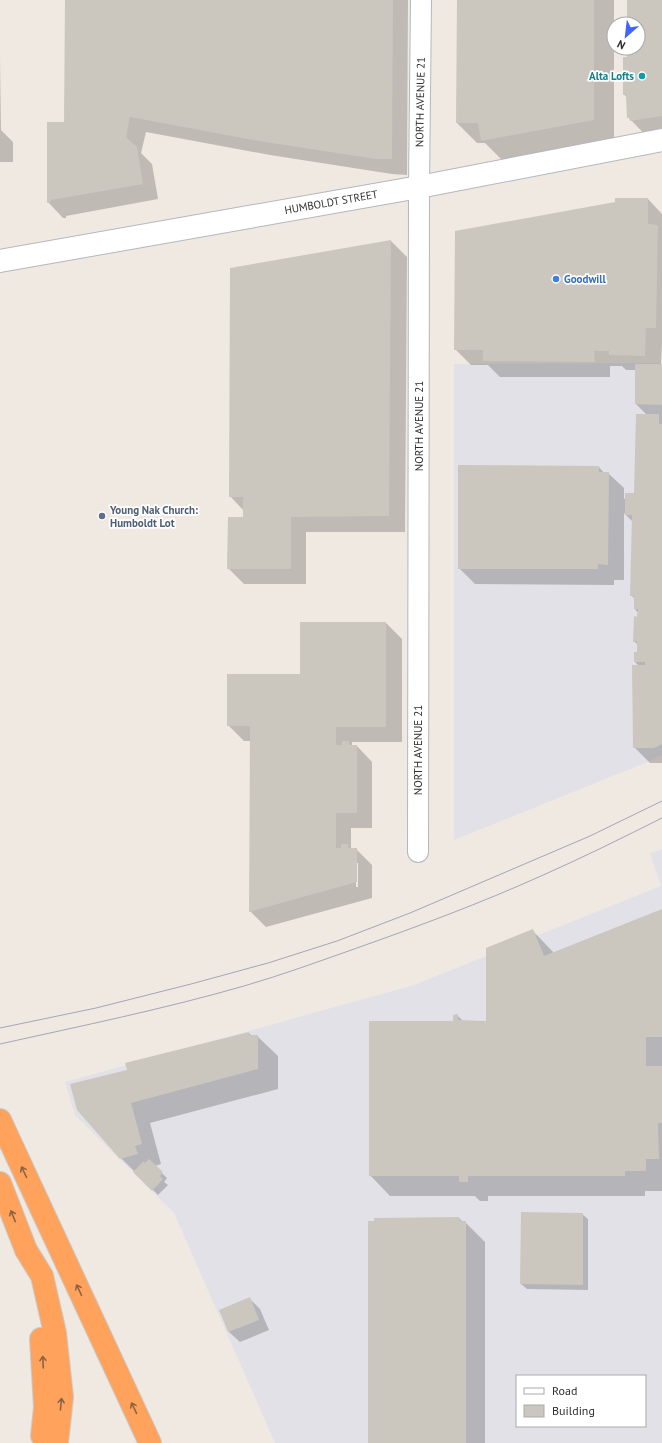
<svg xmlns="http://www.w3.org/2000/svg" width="662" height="1443" viewBox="0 0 662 1443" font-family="'PT Sans',sans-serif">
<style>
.industrial{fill:#e3e1e8;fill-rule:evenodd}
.shadow{fill:#0003;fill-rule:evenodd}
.building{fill:#cbc7bf}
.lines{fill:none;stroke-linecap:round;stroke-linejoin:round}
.street-casing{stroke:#b4b7c1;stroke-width:22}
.secondary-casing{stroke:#b4b7c1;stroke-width:24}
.highway-casing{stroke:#c9c9c9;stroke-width:24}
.street{stroke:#fff;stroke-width:20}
.secondary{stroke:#fff;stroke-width:22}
.highway{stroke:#ffa35c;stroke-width:22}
.tram{stroke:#a3a6b8;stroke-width:1}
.oneway{stroke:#8c6343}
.culture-dot{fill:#0f9aa8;stroke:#fff;stroke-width:1.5}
.shop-dot{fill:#3f7fe0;stroke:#fff;stroke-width:1.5}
.service-dot{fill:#5c6f8a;stroke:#fff;stroke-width:1.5}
.labels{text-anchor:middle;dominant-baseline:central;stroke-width:3.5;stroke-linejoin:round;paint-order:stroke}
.culture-label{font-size:11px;font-weight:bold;fill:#0d838f;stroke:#fff;text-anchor:end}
.street-label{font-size:11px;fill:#2e2e2e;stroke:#fff}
.shop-label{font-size:11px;font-weight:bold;fill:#366cbe;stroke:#fff;text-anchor:start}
.service-label{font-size:11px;font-weight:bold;fill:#4e5e75;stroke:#fff;text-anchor:start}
</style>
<rect width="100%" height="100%" fill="#efe9e1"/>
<!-- industrial -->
<path class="industrial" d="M 662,363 L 662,755 L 650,761 L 454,840 L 454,364 Z
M 662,849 L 662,1443 L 275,1443 L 174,1213 L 75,1115 L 65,1082 L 414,985 L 661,886 L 650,853 ZM 517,1376 L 645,1376 L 645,1426 L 517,1426 Z"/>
<!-- shadow -->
<path class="shadow" d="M 66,0 L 408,0 L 407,175 L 392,174 L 270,155 L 146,132 L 141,153 L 152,164 L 158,199 L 66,216 L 66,218 L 63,218 L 48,202 L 65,123 Z
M 458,0 L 614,0 L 614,140 L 502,160 L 485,143 L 477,143 L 457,123 Z
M 628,0 L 662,0 L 662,147 L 657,147 L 628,117 L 627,98 L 624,94 L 628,48 L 638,48 L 638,24 L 628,24 Z
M 0,57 L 1,130 L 13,142 L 13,162 L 0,162 Z
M 648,199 L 662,214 L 662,343 L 661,365 L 662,365 L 662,763 L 650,763 L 634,747 L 639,666 L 635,662 L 638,653 L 638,645 L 634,641 L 638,613 L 635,609 L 635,599 L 631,595 L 633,522 L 624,513 L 624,580 L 614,580 L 614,585 L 475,584 L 459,568 L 599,467 L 604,473 L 608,473 L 624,488 L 624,499 L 635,494 L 647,415 L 636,404 L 636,370 L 626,370 L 622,366 L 610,366 L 610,377 L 500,377 L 488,365 L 471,365 L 455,349 Z
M 391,241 L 407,257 L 405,532 L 306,532 L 306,584 L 244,584 L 228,568 L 244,518 L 244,511 L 230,496 Z
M 301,623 L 386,623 L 402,639 L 402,742 L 352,742 L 352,745 L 357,746 L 372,762 L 372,828 L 351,828 L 351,849 L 356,849 L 372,865 L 372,898 L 266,927 L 250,911 L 251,741 L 244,741 L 228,725 L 301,675 ZM 356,863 L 358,863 L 358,887 L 356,887 Z
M 662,910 L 662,1191 L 645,1191 L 645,1196 L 488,1196 L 488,1201 L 480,1201 L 475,1196 L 390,1196 L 370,1175 L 457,1015 L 463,1021 L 487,1022 L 533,931 L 554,953 Z
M 249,1033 L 252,1036 L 257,1036 L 278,1056 L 278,1089 L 150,1123 L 161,1164 L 155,1166 L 167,1178 L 164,1182 L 168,1185 L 158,1195 L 121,1158 L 128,1071 Z
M 582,1214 L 588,1219 L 588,1290 L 527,1289 L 521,1284 Z
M 459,1218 L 463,1222 L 465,1222 L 485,1242 L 485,1443 L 369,1443 Z
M 249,1298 L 260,1309 L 269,1330 L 240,1342 L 229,1332 Z"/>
<!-- building -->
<path class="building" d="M 65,0 L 393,0 L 392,159 L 376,159 L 253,140 L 130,117 L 126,137 L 137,147 L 143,184 L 51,200 L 51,202 L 47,203 L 47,122 L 64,122 Z
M 457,0 L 594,0 L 594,120 L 481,141 L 478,123 L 456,123 Z
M 627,0 L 662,0 L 662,116 L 630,121 L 629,117 L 627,118 L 626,95 L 623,95 L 623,57 L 627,57 L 627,48 L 638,48 L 638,24 L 627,24 Z
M 615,198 L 648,198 L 648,224 L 658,225 L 656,328 L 646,328 L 645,356 L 609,355 L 609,351 L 594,351 L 595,362 L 483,361 L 483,350 L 454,350 L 455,231 L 615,202 Z
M 391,240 L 389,516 L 291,517 L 291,569 L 227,569 L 228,517 L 243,517 L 243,497 L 229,497 L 230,268 Z
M 635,364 L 662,364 L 662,405 L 635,404 Z
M 636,414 L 659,414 L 659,424 L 662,424 L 662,744 L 654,748 L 633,748 L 632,665 L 645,665 L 645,662 L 634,662 L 634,652 L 637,652 L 637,641 L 633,642 L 634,616 L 637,617 L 638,609 L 634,609 L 634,596 L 630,596 L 632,515 L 625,515 L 625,493 L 634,493 Z
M 458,465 L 599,466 L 599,472 L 609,472 L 608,565 L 598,564 L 598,569 L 458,569 Z
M 300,622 L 386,622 L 386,727 L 336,727 L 336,745 L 342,745 L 342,741 L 349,741 L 349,745 L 357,745 L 357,813 L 336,813 L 336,848 L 341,848 L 341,844 L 348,844 L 348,848 L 357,848 L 357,882 L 249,912 L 250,726 L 227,726 L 227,674 L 300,674 Z
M 662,909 L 662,1037 L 646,1037 L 646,1066 L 662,1066 L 662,1123 L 658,1123 L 659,1159 L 646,1159 L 646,1171 L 625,1171 L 625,1176 L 468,1176 L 468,1182 L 459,1182 L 459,1176 L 369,1176 L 369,1021 L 453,1021 L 453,1015 L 458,1014 L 458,1020 L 486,1021 L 486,948 L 533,929 L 544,956 Z
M 249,1032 L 249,1035 L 258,1035 L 258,1069 L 131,1103 L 142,1144 L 135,1146 L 138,1154 L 120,1159 L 77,1110 L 70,1084 L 127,1070 L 125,1063 Z
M 149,1159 L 163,1172 L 160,1176 L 163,1179 L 152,1191 L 133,1172 L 144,1161 L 145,1163 Z
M 521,1212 L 583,1213 L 583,1285 L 520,1284 Z
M 459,1217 L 460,1221 L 466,1221 L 466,1443 L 368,1443 L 368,1221 L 374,1221 L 374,1218 Z
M 250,1297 L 259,1320 L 228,1332 L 219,1310 Z"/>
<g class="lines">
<!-- street casing -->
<g class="street-casing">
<path id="street" d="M 418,852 L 419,187 L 421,0"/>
</g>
<!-- secondary casing -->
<g class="secondary-casing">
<path id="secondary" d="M 0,261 L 419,187 L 662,140"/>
</g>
<!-- highway casing -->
<g class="highway-casing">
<path id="highway" d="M 0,1120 L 150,1443
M 0,1183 L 26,1250 L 42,1276 L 55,1333 L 62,1397 L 57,1443
M 41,1339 L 45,1407 L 42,1436"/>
</g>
<!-- street -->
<use href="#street" class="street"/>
<!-- secondary -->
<use href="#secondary" class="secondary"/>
<!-- highway -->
<use href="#highway" class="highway"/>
<!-- tram -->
<path class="tram" d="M 0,1028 L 96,1008 L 191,984 L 268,963 L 337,941 L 410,913 L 590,836 L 662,801
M 0,1044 C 81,1026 164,1009 244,986 C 282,975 320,961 357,948 C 419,926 481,903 541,876 C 582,858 622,838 662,818"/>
</g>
<!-- one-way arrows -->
<defs><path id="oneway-shaft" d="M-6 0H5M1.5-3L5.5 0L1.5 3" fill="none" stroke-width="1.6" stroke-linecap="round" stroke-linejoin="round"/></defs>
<g class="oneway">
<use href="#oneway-shaft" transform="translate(24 1172) rotate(-115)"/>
<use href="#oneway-shaft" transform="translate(13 1216) rotate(-112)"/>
<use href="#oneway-shaft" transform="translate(79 1290) rotate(-115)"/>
<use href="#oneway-shaft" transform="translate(43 1362) rotate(-93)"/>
<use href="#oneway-shaft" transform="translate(61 1404) rotate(-84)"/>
<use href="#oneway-shaft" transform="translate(134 1408) rotate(-115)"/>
</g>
<!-- markers -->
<circle class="culture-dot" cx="642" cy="76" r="4"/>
<circle class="shop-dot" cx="556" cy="279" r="4"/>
<circle class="service-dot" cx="102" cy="516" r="4"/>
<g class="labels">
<!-- culture labels -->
<g class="culture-label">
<text x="634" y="76">Alta Lofts</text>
</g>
<!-- street labels -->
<g class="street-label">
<text transform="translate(420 102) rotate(-89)">NORTH AVENUE 21</text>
<text transform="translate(331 202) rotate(-10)">HUMBOLDT STREET</text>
<text transform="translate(419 426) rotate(-90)">NORTH AVENUE 21</text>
<text transform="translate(418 750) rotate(-90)">NORTH AVENUE 21</text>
</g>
<!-- shop labels -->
<g class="shop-label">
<text x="564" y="279">Goodwill</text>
</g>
<!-- service labels -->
<g class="service-label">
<text x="110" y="510">Young Nak Church:<tspan x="110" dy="13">Humboldt Lot</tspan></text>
</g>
</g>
<!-- legend -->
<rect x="516" y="1375" width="130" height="52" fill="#ffffff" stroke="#ababab"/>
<rect x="524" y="1388" width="20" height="6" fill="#ffffff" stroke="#ababab"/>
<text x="552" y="1395" font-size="12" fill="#2e2e2e">Road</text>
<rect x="524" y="1405" width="20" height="12" fill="#cbc7bf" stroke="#ababab"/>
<text x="552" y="1415" font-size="12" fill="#2e2e2e">Building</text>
<!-- north arrow -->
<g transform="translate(626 36) rotate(208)"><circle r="19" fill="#ffffff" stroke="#ababab"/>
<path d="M0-3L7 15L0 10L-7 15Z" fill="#4264fb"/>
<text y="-6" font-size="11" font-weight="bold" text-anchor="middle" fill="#2e2e2e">N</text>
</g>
</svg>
